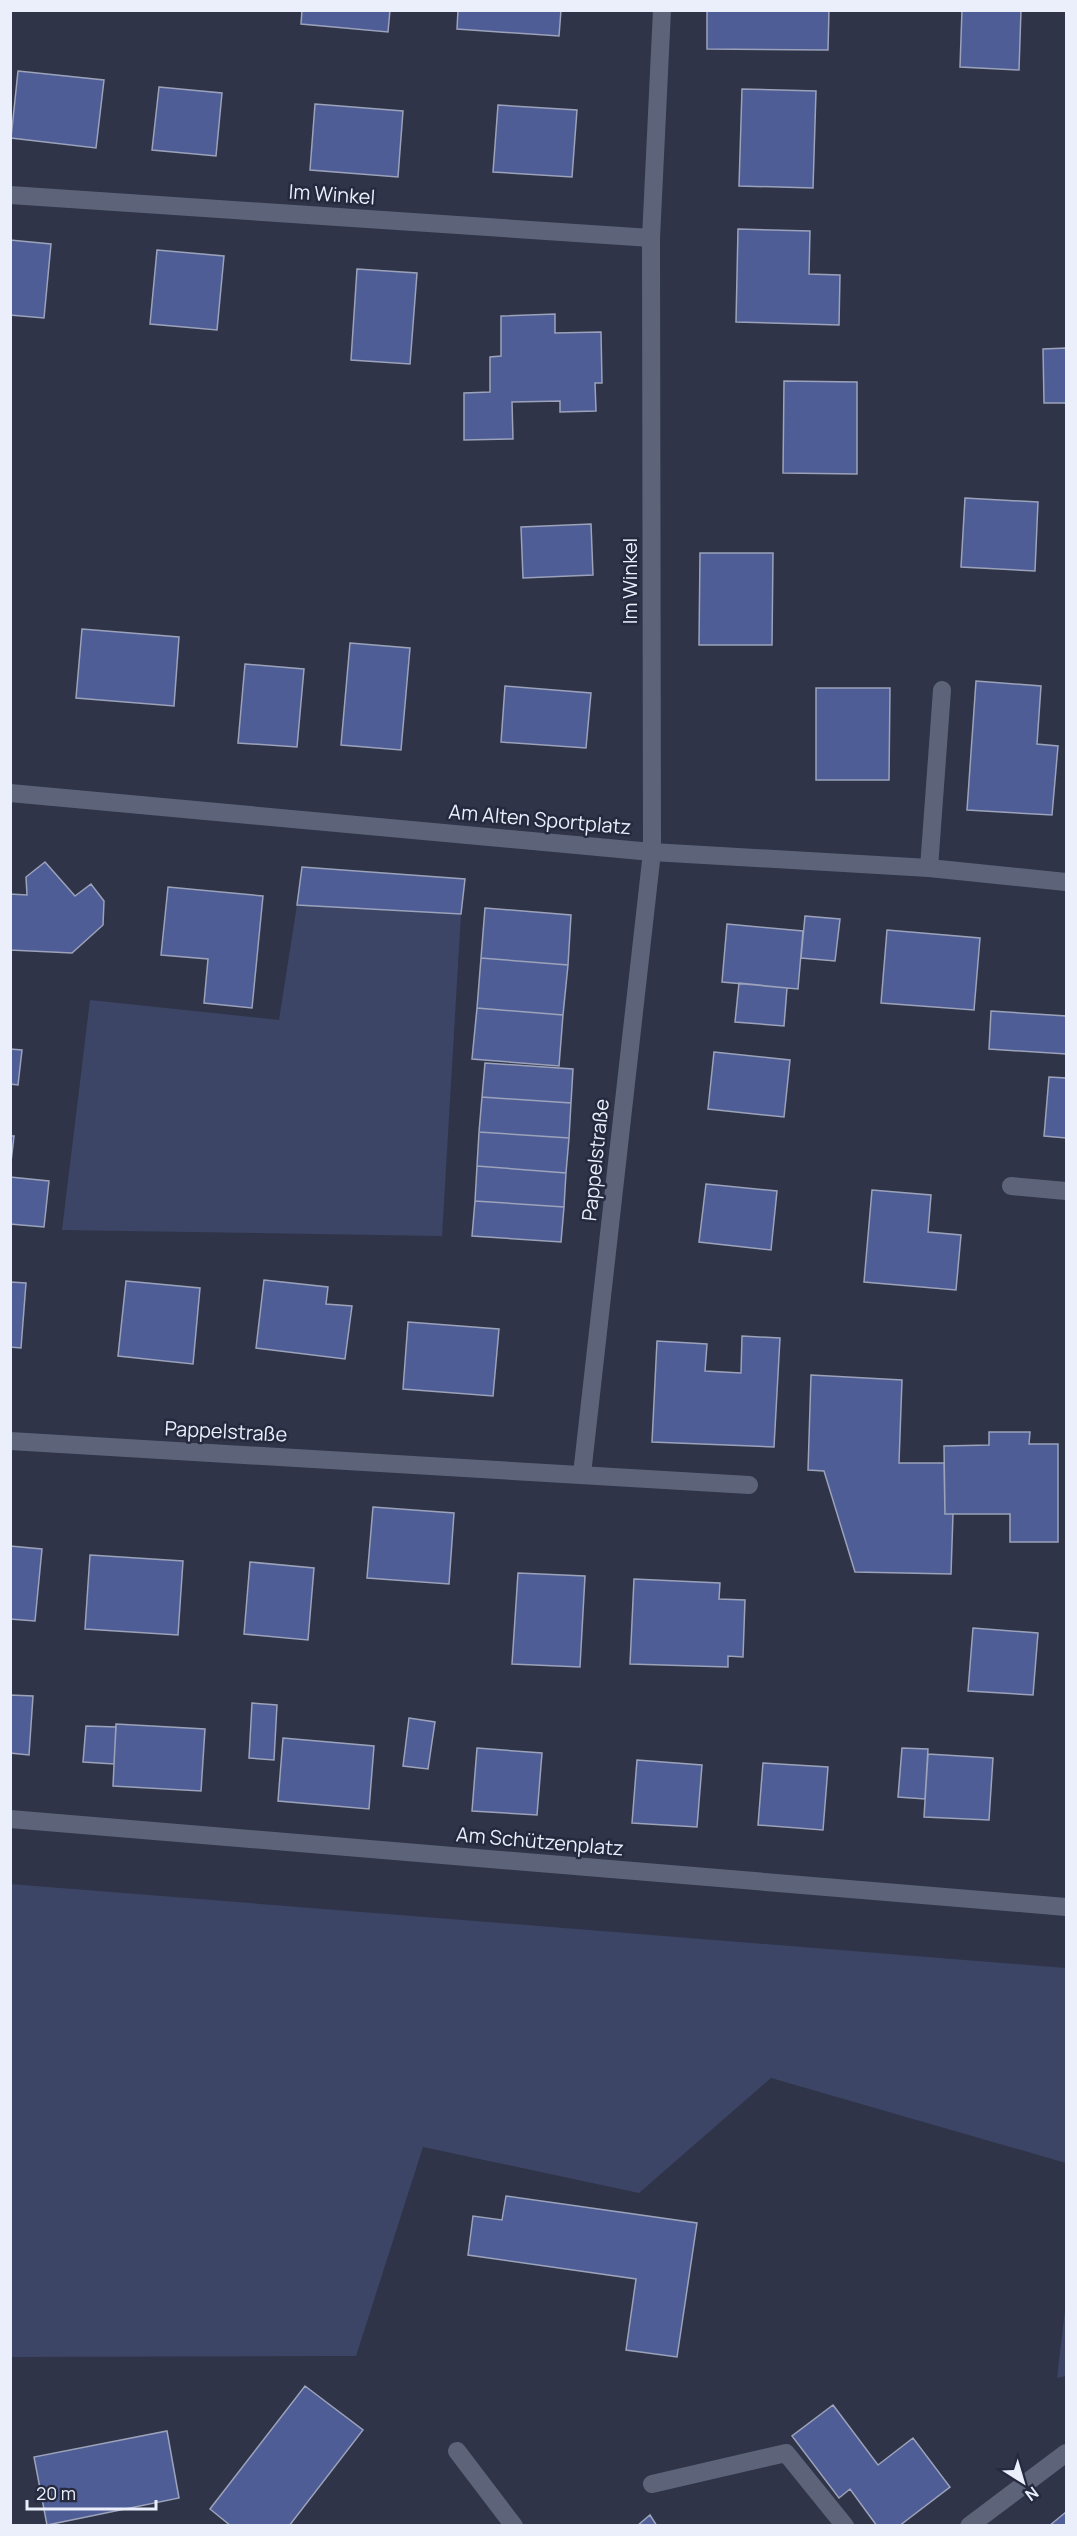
<svg xmlns="http://www.w3.org/2000/svg" width="1077" height="2536" viewBox="0 0 1077 2536" font-family="Manrope,sans-serif">
<style>
.green{fill:#3c4565}
.building{fill:#4e5d95;stroke:#9ba2ba;stroke-width:1.5}
.lines{fill:none;stroke-linecap:round;stroke-linejoin:round}
.service{stroke:#5d647a;stroke-width:18}
.minor{stroke:#5d647a;stroke-width:18}
.labels{text-anchor:middle;dominant-baseline:central;stroke-width:5;stroke-linejoin:round;paint-order:stroke}
.street-label{font-size:20px;fill:#ebeffc;stroke:#252a3e}
</style>
<rect width="100%" height="100%" fill="#2f3448"/>
<!-- green -->
<path class="green" d="M 297,905 L 461,914 L 442,1236 L 62,1230 L 90,1000 L 279,1020 Z
M 10,1884 L 1066,1968 L 1066,2163 L 771,2078 L 639,2193 L 423,2147 L 356,2356 L 11,2357 Z
M 1066,2302 L 1066,2376 L 1057,2378 Z"/>
<!-- building -->
<path class="building" d="M 302,10 L 390,10 L 388,32 L 301,24 Z
M 458,10 L 561,10 L 559,36 L 457,29 Z
M 707,10 L 829,10 L 828,50 L 707,49 Z
M 962,10 L 1021,10 L 1019,70 L 960,67 Z
M 18,71 L 104,80 L 96,148 L 11,138 Z
M 159,87 L 222,93 L 216,156 L 152,150 Z
M 742,89 L 816,91 L 813,188 L 739,186 Z
M 315,104 L 403,111 L 398,177 L 310,170 Z
M 498,105 L 577,110 L 572,177 L 493,172 Z
M 738,229 L 810,231 L 809,274 L 840,275 L 839,325 L 736,322 Z
M 10,240 L 51,244 L 44,318 L 10,315 Z
M 157,250 L 224,256 L 217,330 L 150,324 Z
M 357,269 L 417,273 L 410,364 L 351,360 Z
M 555,314 L 555,333 L 601,332 L 602,383 L 595,383 L 596,411 L 560,412 L 560,401 L 512,402 L 513,439 L 464,440 L 464,393 L 490,392 L 490,357 L 501,356 L 501,316 Z
M 1066,348 L 1066,403 L 1044,403 L 1043,349 Z
M 784,381 L 857,382 L 857,474 L 783,473 Z
M 965,498 L 1038,502 L 1035,571 L 961,567 Z
M 591,524 L 593,575 L 523,578 L 521,527 Z
M 700,553 L 773,553 L 772,645 L 699,645 Z
M 82,629 L 179,637 L 174,706 L 76,698 Z
M 350,643 L 410,648 L 401,750 L 341,745 Z
M 245,664 L 304,669 L 297,747 L 238,743 Z
M 976,681 L 1041,686 L 1037,744 L 1058,746 L 1052,815 L 967,810 Z
M 505,686 L 591,693 L 586,748 L 501,742 Z
M 816,688 L 890,688 L 889,780 L 816,780 Z
M 45,862 L 75,896 L 91,884 L 104,901 L 103,925 L 72,953 L 10,950 L 10,894 L 27,895 L 26,877 Z
M 302,867 L 465,879 L 461,914 L 297,905 Z
M 168,887 L 263,896 L 252,1008 L 204,1003 L 208,959 L 161,955 Z
M 485,908 L 571,915 L 568,965 L 481,958 Z
M 805,916 L 840,919 L 835,961 L 801,958 Z
M 727,924 L 803,931 L 798,989 L 722,982 Z
M 887,930 L 980,938 L 974,1010 L 881,1003 Z
M 481,958 L 568,965 L 563,1015 L 477,1008 Z
M 739,983 L 787,988 L 784,1026 L 735,1022 Z
M 477,1008 L 563,1015 L 559,1066 L 472,1059 Z
M 991,1011 L 1066,1016 L 1066,1054 L 989,1049 Z
M 10,1049 L 22,1050 L 18,1085 L 10,1084 Z
M 714,1052 L 790,1060 L 784,1117 L 708,1109 Z
M 485,1063 L 573,1069 L 571,1103 L 482,1097 Z
M 1049,1077 L 1066,1078 L 1066,1138 L 1044,1136 Z
M 482,1097 L 571,1103 L 569,1138 L 479,1132 Z
M 479,1132 L 569,1138 L 566,1173 L 477,1166 Z
M 10,1136 L 14,1136 L 10,1171 Z
M 477,1166 L 566,1173 L 564,1207 L 475,1201 Z
M 10,1177 L 49,1181 L 44,1227 L 10,1224 Z
M 706,1184 L 777,1191 L 771,1250 L 699,1242 Z
M 872,1190 L 931,1195 L 928,1232 L 961,1235 L 956,1290 L 864,1282 Z
M 475,1201 L 564,1207 L 561,1242 L 472,1236 Z
M 264,1280 L 328,1287 L 326,1304 L 352,1306 L 345,1359 L 256,1348 Z
M 126,1281 L 200,1288 L 193,1364 L 118,1356 Z
M 10,1282 L 26,1283 L 21,1348 L 10,1347 Z
M 408,1322 L 499,1329 L 493,1396 L 403,1389 Z
M 742,1336 L 780,1338 L 774,1447 L 652,1442 L 657,1341 L 707,1344 L 705,1371 L 741,1373 Z
M 811,1375 L 902,1380 L 899,1463 L 944,1463 L 945,1514 L 953,1514 L 951,1574 L 855,1572 L 824,1471 L 808,1470 Z
M 989,1432 L 1030,1432 L 1029,1444 L 1058,1444 L 1058,1542 L 1010,1542 L 1010,1514 L 945,1514 L 944,1446 L 989,1445 Z
M 373,1507 L 454,1513 L 449,1584 L 367,1578 Z
M 10,1546 L 42,1549 L 35,1621 L 10,1619 Z
M 90,1555 L 183,1561 L 178,1635 L 85,1629 Z
M 250,1562 L 314,1568 L 308,1640 L 244,1634 Z
M 518,1573 L 585,1576 L 580,1667 L 512,1664 Z
M 634,1579 L 720,1583 L 719,1599 L 745,1600 L 743,1657 L 728,1656 L 728,1667 L 630,1664 Z
M 973,1628 L 1038,1633 L 1033,1695 L 968,1691 Z
M 10,1695 L 33,1696 L 29,1755 L 10,1753 Z
M 252,1703 L 277,1705 L 274,1760 L 249,1758 Z
M 409,1718 L 435,1722 L 428,1769 L 403,1766 Z
M 116,1724 L 205,1729 L 201,1791 L 113,1786 Z
M 86,1726 L 116,1727 L 114,1764 L 83,1762 Z
M 283,1738 L 374,1746 L 369,1809 L 278,1801 Z
M 477,1748 L 542,1753 L 537,1815 L 472,1811 Z
M 902,1748 L 928,1749 L 925,1799 L 898,1797 Z
M 928,1754 L 993,1758 L 989,1820 L 924,1817 Z
M 637,1760 L 702,1765 L 697,1827 L 632,1823 Z
M 763,1763 L 828,1767 L 823,1830 L 758,1825 Z
M 506,2196 L 697,2223 L 677,2357 L 626,2350 L 636,2279 L 468,2255 L 473,2216 L 502,2220 Z
M 305,2386 L 363,2430 L 289,2526 L 231,2526 L 210,2509 Z
M 833,2405 L 878,2465 L 913,2438 L 950,2487 L 899,2526 L 877,2526 L 850,2489 L 839,2498 L 792,2436 Z
M 167,2431 L 179,2498 L 47,2525 L 34,2457 Z
M 1066,2512 L 1066,2526 L 1049,2526 Z
M 650,2515 L 657,2526 L 637,2526 Z"/>
<g class="lines">
<!-- service -->
<path class="service" d="M 929,868 L 942,690
M 1011,1186 L 1066,1191
M 457,2451 L 514,2526
M 652,2484 L 786,2453 L 845,2526"/>
<!-- minor -->
<path class="minor" d="M 10,195 L 651,238
M 10,793 L 652,852 L 929,868 L 1066,882
M 10,1441 L 749,1485
M 582,1474 L 652,852 L 651,238 L 662,10
M 10,1819 L 1066,1907
M 969,2526 L 1066,2453"/>
</g>
<g class="labels">
<!-- street labels -->
<g class="street-label">
<text transform="translate(332 194) rotate(4)">Im Winkel</text>
<text transform="translate(629 581) rotate(-90)">Im Winkel</text>
<text transform="translate(540 819) rotate(5)">Am Alten Sportplatz</text>
<text transform="translate(595 1160) rotate(-84)">Pappelstraße</text>
<text transform="translate(226 1431) rotate(3)">Pappelstraße</text>
<text transform="translate(540 1841) rotate(5)">Am Schützenplatz</text>
</g>
</g>
<!-- border -->
<rect width="1077" height="2536" fill="none" stroke="#ebeffc" stroke-width="24"/>
<!-- north arrow -->
<g transform="translate(1023 2482) rotate(143)" stroke="#252a3e" stroke-width="4.5" paint-order="stroke">
<path d="M0-4.5L10 22L0 15L-10 22Z" fill="#ebeffc"/>
<text y="-9" font-size="16" font-weight="bold" text-anchor="middle" fill="#ebeffc">N</text>
</g>
<!-- scale -->
<path d="M27 2500v9h129v-9" fill="none" stroke="#ebeffc" stroke-width="3"/>
<text x="36" y="2500" font-size="18" fill="#ebeffc" stroke="#252a3e" stroke-width="4.5" paint-order="stroke">20 m</text>
</svg>
